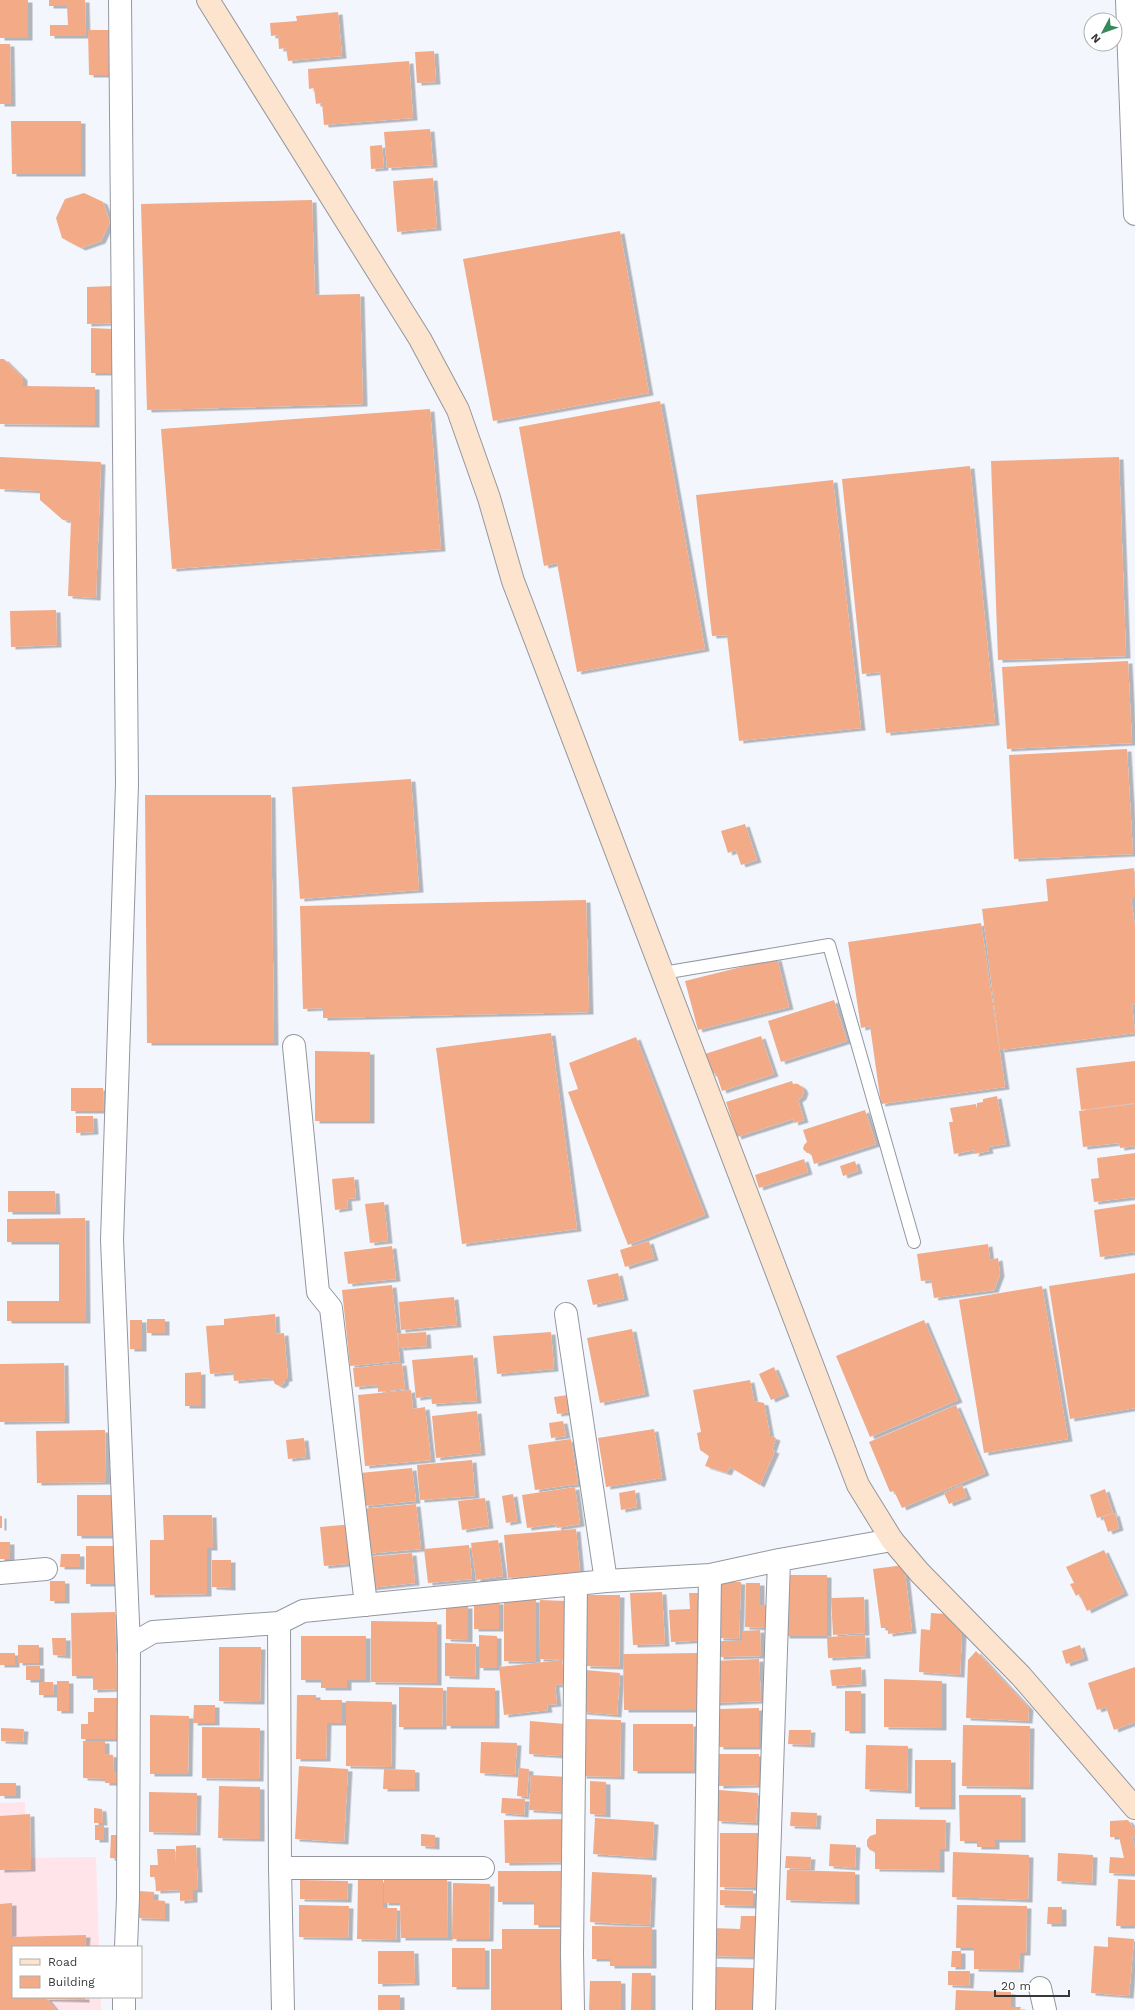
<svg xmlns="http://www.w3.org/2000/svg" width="1135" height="2010" viewBox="0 0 1135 2010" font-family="'Work Sans',sans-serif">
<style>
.medical{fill:#ffe4ea}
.building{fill:#f3aa87;filter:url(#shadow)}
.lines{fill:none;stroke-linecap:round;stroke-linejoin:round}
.lane-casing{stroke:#93979f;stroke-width:14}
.street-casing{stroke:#93979f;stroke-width:24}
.secondary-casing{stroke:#93979f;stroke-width:24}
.lane{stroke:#fff;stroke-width:12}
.street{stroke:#fff;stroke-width:22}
.secondary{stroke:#fce4ce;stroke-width:22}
</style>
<defs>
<filter id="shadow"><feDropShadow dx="4.5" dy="2.5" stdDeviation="0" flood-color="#0004"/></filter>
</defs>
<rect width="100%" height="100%" fill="#f3f6fd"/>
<!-- medical -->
<path class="medical" d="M 25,1802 L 27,1858 L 96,1857 L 99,1947 L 13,1947 L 13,1997 L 101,1997 L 101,2010 L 0,2010 L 0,1803 Z"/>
<!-- building -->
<path class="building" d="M 0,0 L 28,0 L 28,38 L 0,38 Z
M 49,0 L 85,0 L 86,36 L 50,36 L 50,25 L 68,25 L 67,6 L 49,6 Z
M 338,12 L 342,56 L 288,61 L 286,48 L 279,49 L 278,35 L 271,36 L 270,23 L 297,21 L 296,16 Z
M 88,30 L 115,30 L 115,43 L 108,43 L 109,75 L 89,75 Z
M 0,44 L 10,44 L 11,104 L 0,104 Z
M 434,51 L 436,82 L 417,83 L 415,52 Z
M 409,61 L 413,118 L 324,125 L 322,103 L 316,104 L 314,88 L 309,89 L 308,69 Z
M 11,121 L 81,121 L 81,174 L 12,174 Z
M 430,129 L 433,165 L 387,168 L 384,132 Z
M 382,145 L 384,168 L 371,169 L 370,146 Z
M 433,178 L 437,228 L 397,232 L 393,181 Z
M 84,193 L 103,202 L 110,222 L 101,241 L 81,248 L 62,238 L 56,218 L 65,199 Z
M 312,200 L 315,295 L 360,294 L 363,404 L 147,410 L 141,204 Z
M 620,231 L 649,393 L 493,421 L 463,259 Z
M 113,286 L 114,323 L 87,324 L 87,287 Z
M 91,328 L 113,329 L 113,373 L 91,373 Z
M 0,359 L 4,359 L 23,378 L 23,386 L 95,387 L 95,425 L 0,424 Z
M 660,401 L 705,649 L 577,672 L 557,563 L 544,566 L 519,427 Z
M 430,409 L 441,549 L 172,569 L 161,429 Z
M 0,457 L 101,462 L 96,598 L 68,596 L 71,521 L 63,520 L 40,500 L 40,491 L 0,489 Z
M 1119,457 L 1126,656 L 998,660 L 991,461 Z
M 970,466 L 995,723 L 886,733 L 880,672 L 862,674 L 842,479 Z
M 833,480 L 861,728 L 739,741 L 727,635 L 712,636 L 696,495 Z
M 56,610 L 57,645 L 11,647 L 10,611 Z
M 1128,661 L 1132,743 L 1007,749 L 1002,667 Z
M 1127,749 L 1133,854 L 1014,859 L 1009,755 Z
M 411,779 L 419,890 L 300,899 L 292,787 Z
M 145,795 L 271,795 L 274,1043 L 147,1043 Z
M 745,824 L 757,860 L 741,865 L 736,850 L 728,853 L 721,831 Z
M 1134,868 L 1135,898 L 1131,898 L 1135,926 L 1135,1004 L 1132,1005 L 1135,1033 L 1000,1050 L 982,909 L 1048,901 L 1046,879 Z
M 586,900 L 589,1012 L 323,1018 L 323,1008 L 303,1009 L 300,906 Z
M 981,923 L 1005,1087 L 881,1104 L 870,1026 L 861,1028 L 848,942 Z
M 777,958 L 789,1007 L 698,1030 L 685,981 Z
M 834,1000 L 847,1041 L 781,1062 L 768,1021 Z
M 551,1033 L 577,1229 L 462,1244 L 436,1048 Z
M 761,1036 L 774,1074 L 722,1091 L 716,1073 L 711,1074 L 705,1054 Z
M 636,1037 L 705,1215 L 628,1245 L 568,1092 L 578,1089 L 569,1063 Z
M 315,1051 L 370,1052 L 370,1121 L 315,1121 Z
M 1135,1061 L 1135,1103 L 1081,1110 L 1076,1068 Z
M 792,1081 L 793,1084 L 798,1084 L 802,1087 L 804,1091 L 802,1097 L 798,1100 L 804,1120 L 794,1123 L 793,1119 L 737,1137 L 726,1102 Z
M 71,1088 L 103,1088 L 104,1111 L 71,1111 Z
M 997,1096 L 1006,1144 L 988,1147 L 989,1151 L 974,1154 L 975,1150 L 954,1154 L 949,1122 L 953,1122 L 950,1108 L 976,1104 L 977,1110 L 977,1103 L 983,1102 L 983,1099 Z
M 1135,1104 L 1135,1146 L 1120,1148 L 1119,1143 L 1083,1147 L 1079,1111 Z
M 865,1110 L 876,1144 L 814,1164 L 811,1153 L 807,1153 L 803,1149 L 804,1145 L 807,1142 L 803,1130 Z
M 76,1116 L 93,1116 L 94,1132 L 76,1133 Z
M 1135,1153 L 1135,1197 L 1094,1202 L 1091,1179 L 1099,1178 L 1097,1158 Z
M 804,1159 L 808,1172 L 759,1188 L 755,1175 Z
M 855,1161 L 858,1171 L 843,1176 L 840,1166 Z
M 354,1177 L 356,1198 L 347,1199 L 348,1208 L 335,1210 L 332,1179 Z
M 8,1191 L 55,1191 L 56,1212 L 8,1212 Z
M 384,1202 L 388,1241 L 370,1243 L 365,1204 Z
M 1135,1204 L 1135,1252 L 1100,1257 L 1094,1210 Z
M 85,1218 L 86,1321 L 7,1321 L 7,1301 L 59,1301 L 59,1242 L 7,1242 L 7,1219 Z
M 649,1241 L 654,1258 L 625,1267 L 620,1250 Z
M 988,1244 L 990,1260 L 998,1258 L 1000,1274 L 994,1290 L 934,1298 L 931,1280 L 921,1281 L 917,1254 Z
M 392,1246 L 396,1279 L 348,1284 L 344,1252 Z
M 618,1273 L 624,1298 L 593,1305 L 587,1280 Z
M 1135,1273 L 1135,1408 L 1070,1419 L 1049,1286 Z
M 392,1285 L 400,1361 L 350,1366 L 342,1290 Z
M 1042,1286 L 1068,1439 L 984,1453 L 959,1300 Z
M 454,1297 L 457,1325 L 401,1330 L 399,1302 Z
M 275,1314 L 276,1334 L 284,1333 L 288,1379 L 285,1379 L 284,1383 L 280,1386 L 275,1384 L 273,1380 L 270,1380 L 270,1378 L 234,1381 L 233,1372 L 210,1374 L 206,1326 L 224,1325 L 224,1319 Z
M 147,1319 L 165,1319 L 165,1333 L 147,1333 Z
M 130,1320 L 142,1320 L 142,1349 L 130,1349 Z
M 924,1320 L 958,1400 L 870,1437 L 836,1356 Z
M 632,1329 L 645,1394 L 600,1403 L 587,1338 Z
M 426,1332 L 427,1346 L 399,1348 L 398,1334 Z
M 551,1332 L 554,1369 L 497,1374 L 493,1336 Z
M 473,1355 L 477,1401 L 432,1404 L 431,1396 L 416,1398 L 412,1360 Z
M 64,1363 L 65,1421 L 0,1422 L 0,1364 Z
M 402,1363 L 405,1389 L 378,1392 L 378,1385 L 355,1387 L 353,1368 Z
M 774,1367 L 785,1394 L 771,1400 L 759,1374 Z
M 201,1372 L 201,1406 L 185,1406 L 185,1373 Z
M 750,1380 L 754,1401 L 764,1403 L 770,1436 L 776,1438 L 772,1450 L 775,1451 L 760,1485 L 730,1467 L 727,1473 L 705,1466 L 709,1456 L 700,1450 L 697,1433 L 701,1432 L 693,1390 Z
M 411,1390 L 413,1409 L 425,1407 L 431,1460 L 365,1466 L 358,1395 Z
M 568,1395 L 571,1412 L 557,1414 L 554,1397 Z
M 956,1405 L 985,1473 L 902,1508 L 894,1491 L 890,1492 L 869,1442 Z
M 477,1411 L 481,1453 L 436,1458 L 432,1416 Z
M 563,1421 L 566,1436 L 551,1438 L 549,1423 Z
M 654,1429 L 662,1478 L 606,1487 L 598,1438 Z
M 105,1430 L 106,1482 L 37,1483 L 36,1431 Z
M 304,1438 L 306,1457 L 288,1459 L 286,1440 Z
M 571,1439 L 578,1484 L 535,1490 L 528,1445 Z
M 472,1460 L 475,1496 L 420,1500 L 417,1465 Z
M 412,1468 L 416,1501 L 364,1506 L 360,1473 Z
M 962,1485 L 967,1497 L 949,1504 L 944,1493 Z
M 575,1487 L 580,1524 L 557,1528 L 556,1524 L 527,1528 L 522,1495 Z
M 1105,1489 L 1113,1513 L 1097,1518 L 1090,1495 Z
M 635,1490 L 637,1507 L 621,1510 L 619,1493 Z
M 513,1494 L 517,1521 L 506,1523 L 502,1496 Z
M 77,1495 L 119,1495 L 119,1536 L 77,1536 Z
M 485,1498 L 489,1526 L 462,1530 L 458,1501 Z
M 416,1504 L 421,1549 L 365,1554 L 361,1509 Z
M 1115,1513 L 1119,1528 L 1108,1532 L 1103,1517 Z
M 163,1515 L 212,1515 L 213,1548 L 207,1548 L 207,1594 L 150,1595 L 150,1540 L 164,1540 Z
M 0,1516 L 2,1516 L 2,1528 L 0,1528 Z
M 354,1524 L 358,1563 L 324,1566 L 320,1527 Z
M 576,1529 L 580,1572 L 508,1578 L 504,1535 Z
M 498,1540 L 503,1576 L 476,1580 L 471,1543 Z
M 0,1542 L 10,1542 L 10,1559 L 0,1559 Z
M 469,1545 L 472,1579 L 428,1583 L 424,1549 Z
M 86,1546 L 117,1546 L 118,1584 L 86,1584 Z
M 1104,1550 L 1124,1593 L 1087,1611 L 1079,1594 L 1076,1596 L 1070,1584 L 1074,1583 L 1066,1567 Z
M 412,1553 L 415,1583 L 369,1588 L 366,1557 Z
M 61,1554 L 80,1554 L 80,1567 L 60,1567 Z
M 212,1560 L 231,1560 L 231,1588 L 212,1587 Z
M 904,1565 L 912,1631 L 888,1634 L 888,1628 L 881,1628 L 873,1569 Z
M 785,1575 L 827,1575 L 827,1636 L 785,1636 Z
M 50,1581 L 65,1581 L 65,1601 L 50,1601 Z
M 721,1581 L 741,1582 L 739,1639 L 719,1638 Z
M 746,1583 L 760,1583 L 760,1605 L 767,1605 L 767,1628 L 745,1627 Z
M 662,1592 L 665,1644 L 633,1645 L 630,1593 Z
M 689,1593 L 706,1593 L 709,1640 L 671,1642 L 669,1610 L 690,1609 Z
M 587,1595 L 620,1595 L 619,1667 L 586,1666 Z
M 864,1597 L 865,1633 L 833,1635 L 831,1598 Z
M 504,1599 L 536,1600 L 536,1662 L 504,1661 Z
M 540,1600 L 566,1601 L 565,1660 L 539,1659 Z
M 474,1601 L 499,1602 L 499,1629 L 474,1629 Z
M 446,1606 L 468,1606 L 468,1640 L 446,1639 Z
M 115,1612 L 117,1689 L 93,1690 L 93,1676 L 72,1676 L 71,1613 Z
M 931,1613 L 945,1614 L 962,1634 L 960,1675 L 919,1672 L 921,1629 L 930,1630 Z
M 371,1621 L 437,1622 L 437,1683 L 371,1682 Z
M 760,1630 L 761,1656 L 719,1657 L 718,1641 L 742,1641 L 742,1631 Z
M 479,1635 L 497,1636 L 497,1668 L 479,1668 Z
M 865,1635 L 866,1656 L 828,1658 L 827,1637 Z
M 301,1636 L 366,1636 L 366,1680 L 347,1680 L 347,1688 L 321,1688 L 321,1680 L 301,1680 Z
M 52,1638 L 66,1638 L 66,1656 L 53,1655 Z
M 445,1643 L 476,1644 L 475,1677 L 445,1676 Z
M 18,1645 L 39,1645 L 39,1663 L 18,1663 Z
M 1080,1645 L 1084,1658 L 1066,1664 L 1062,1651 Z
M 219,1647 L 261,1647 L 260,1702 L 219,1701 Z
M 976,1651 L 1029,1708 L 1028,1721 L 966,1718 L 968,1660 Z
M 0,1653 L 15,1653 L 15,1665 L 0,1665 Z
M 698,1653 L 699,1710 L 624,1710 L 623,1654 Z
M 759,1659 L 761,1701 L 715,1703 L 713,1661 Z
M 562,1660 L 565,1684 L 555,1685 L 557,1704 L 547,1705 L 548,1710 L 504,1715 L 499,1667 Z
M 26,1666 L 40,1666 L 40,1680 L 26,1680 Z
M 861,1667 L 862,1684 L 832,1686 L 830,1670 Z
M 1135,1667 L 1135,1722 L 1114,1730 L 1106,1707 L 1097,1710 L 1088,1683 Z
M 585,1670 L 620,1673 L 617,1715 L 582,1712 Z
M 884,1679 L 942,1681 L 942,1728 L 884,1727 Z
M 57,1681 L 69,1681 L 69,1711 L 57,1711 Z
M 39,1682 L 53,1682 L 54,1695 L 39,1695 Z
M 399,1687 L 443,1688 L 442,1727 L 399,1727 Z
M 447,1687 L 495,1688 L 495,1726 L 446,1726 Z
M 845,1691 L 861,1691 L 861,1731 L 845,1731 Z
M 297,1695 L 316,1695 L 316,1700 L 342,1700 L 342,1723 L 327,1723 L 326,1759 L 296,1759 Z
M 94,1698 L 117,1698 L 117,1739 L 81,1739 L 81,1724 L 88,1724 L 88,1712 L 94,1712 Z
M 346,1701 L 392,1702 L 391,1767 L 346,1766 Z
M 194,1705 L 215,1705 L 215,1723 L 193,1723 Z
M 759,1708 L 759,1747 L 719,1747 L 718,1709 Z
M 150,1715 L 189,1716 L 188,1774 L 150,1774 Z
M 584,1719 L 621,1720 L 620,1777 L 582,1776 Z
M 530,1721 L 565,1724 L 563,1756 L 529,1754 Z
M 633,1724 L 693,1724 L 694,1771 L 633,1771 Z
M 963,1725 L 1030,1726 L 1029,1787 L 962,1786 Z
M 202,1727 L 260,1728 L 259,1779 L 202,1778 Z
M 1,1728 L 24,1729 L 23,1742 L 1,1741 Z
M 789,1730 L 811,1730 L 810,1745 L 788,1744 Z
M 83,1741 L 105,1741 L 105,1754 L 113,1755 L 114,1772 L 119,1773 L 119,1783 L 105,1783 L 105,1779 L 83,1778 Z
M 481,1742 L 517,1743 L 515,1775 L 480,1773 Z
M 866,1745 L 908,1746 L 907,1791 L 865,1789 Z
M 718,1754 L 759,1754 L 759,1785 L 719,1786 Z
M 915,1760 L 951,1760 L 951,1807 L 915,1807 Z
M 299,1766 L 348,1769 L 344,1842 L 295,1839 Z
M 519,1768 L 529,1769 L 527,1797 L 517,1796 Z
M 384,1769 L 415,1770 L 415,1789 L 383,1789 Z
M 531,1775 L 568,1777 L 566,1812 L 529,1810 Z
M 590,1781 L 606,1782 L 606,1815 L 590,1814 Z
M 0,1783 L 16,1783 L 16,1796 L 0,1796 Z
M 219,1786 L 260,1787 L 260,1839 L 218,1838 Z
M 719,1790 L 758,1793 L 756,1823 L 717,1821 Z
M 149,1792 L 197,1793 L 196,1833 L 149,1832 Z
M 959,1795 L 1021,1795 L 1021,1840 L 995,1840 L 995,1847 L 977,1847 L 977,1841 L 960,1841 Z
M 502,1798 L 525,1799 L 524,1815 L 501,1813 Z
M 94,1808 L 102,1809 L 103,1823 L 94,1823 Z
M 791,1812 L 817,1813 L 816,1827 L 790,1826 Z
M 30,1814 L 31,1869 L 0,1870 L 0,1816 Z
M 595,1818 L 654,1822 L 652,1858 L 593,1854 Z
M 567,1819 L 568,1862 L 505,1863 L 504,1820 Z
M 876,1819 L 946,1820 L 945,1849 L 940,1849 L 940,1870 L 875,1869 L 875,1852 L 870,1850 L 867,1846 L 867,1840 L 870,1836 L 876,1834 Z
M 1128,1820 L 1135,1830 L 1135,1836 L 1132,1837 L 1135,1848 L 1135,1874 L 1109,1873 L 1110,1857 L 1124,1858 L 1119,1837 L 1110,1837 L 1110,1821 Z
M 95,1825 L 104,1825 L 104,1840 L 95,1840 Z
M 720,1833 L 758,1833 L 757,1888 L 720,1887 Z
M 421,1834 L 435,1835 L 435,1847 L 421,1846 Z
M 111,1835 L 126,1835 L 124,1859 L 110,1858 Z
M 830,1844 L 856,1845 L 855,1868 L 829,1866 Z
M 196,1845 L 198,1890 L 193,1890 L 193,1900 L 180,1901 L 180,1890 L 156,1891 L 155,1877 L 150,1877 L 150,1865 L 158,1865 L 157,1849 L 175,1849 L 176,1866 L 176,1846 Z
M 953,1852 L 1029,1855 L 1028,1900 L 952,1897 Z
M 1058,1853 L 1093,1855 L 1092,1883 L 1057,1881 Z
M 786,1856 L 811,1857 L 810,1869 L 785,1868 Z
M 787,1870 L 855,1872 L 855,1902 L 786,1900 Z
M 498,1871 L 565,1871 L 566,1925 L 534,1925 L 534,1902 L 498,1902 Z
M 592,1872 L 652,1875 L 650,1925 L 590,1922 Z
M 358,1879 L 383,1880 L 383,1908 L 397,1908 L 396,1940 L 357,1939 Z
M 384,1879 L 447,1879 L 448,1938 L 401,1938 L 400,1903 L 384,1903 Z
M 1118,1879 L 1135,1880 L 1135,1926 L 1116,1926 Z
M 300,1880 L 348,1881 L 347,1900 L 300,1899 Z
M 453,1883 L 490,1884 L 489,1939 L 452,1939 Z
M 720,1890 L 753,1891 L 753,1906 L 720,1905 Z
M 138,1891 L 154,1892 L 154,1900 L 165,1901 L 165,1919 L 137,1918 Z
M 12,1903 L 12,1937 L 86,1935 L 85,1947 L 13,1947 L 13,1997 L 85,1997 L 85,2000 L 47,1999 L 56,2010 L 0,2010 L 0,1904 Z
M 299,1905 L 349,1906 L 348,1938 L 299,1937 Z
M 957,1905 L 1027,1906 L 1026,1953 L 1020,1953 L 1019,1970 L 974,1969 L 974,1948 L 956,1948 Z
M 1048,1907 L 1062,1907 L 1062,1924 L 1047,1924 Z
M 741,1916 L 758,1916 L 757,1957 L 712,1956 L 712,1928 L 740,1929 Z
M 592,1926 L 652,1927 L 652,1966 L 610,1966 L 610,1959 L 592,1959 Z
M 502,1929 L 562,1929 L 562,2010 L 491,2010 L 491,1949 L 502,1949 Z
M 1108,1937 L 1134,1939 L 1129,1996 L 1091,1993 L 1094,1946 L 1108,1947 Z
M 452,1948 L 485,1948 L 485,1987 L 452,1987 Z
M 378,1951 L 414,1951 L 415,1983 L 378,1984 Z
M 952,1951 L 961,1951 L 961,1967 L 951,1967 Z
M 716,1967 L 754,1968 L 753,2010 L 716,2010 Z
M 948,1971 L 970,1971 L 969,1986 L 948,1985 Z
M 632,1973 L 651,1973 L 651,2010 L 631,2010 Z
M 590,1981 L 621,1981 L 621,2010 L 589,2010 Z
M 956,1990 L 1011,1992 L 1011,2007 L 1021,2007 L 1020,2010 L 955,2010 Z
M 378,1995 L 400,1995 L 400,2010 L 378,2010 Z"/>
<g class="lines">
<!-- lane casing -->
<g class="lane-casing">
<path id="lane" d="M 663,973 L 829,945 L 914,1242"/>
</g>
<!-- street casing -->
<g class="street-casing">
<path id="street" d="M 120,0 L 127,784 L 112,1240 L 129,1646 L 128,1898 L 126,1947
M 1127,0 L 1135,214
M 294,1046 L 318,1292 L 331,1308 L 366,1605
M 566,1314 L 606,1581
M 0,1573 L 46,1569
M 279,1623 L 280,1868 L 283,2010
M 129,1646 L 153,1632 L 279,1623 L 303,1611 L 606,1581 L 710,1575 L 779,1560 L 892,1540
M 280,1868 L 483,1868
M 1040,1988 L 1045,2010
M 124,2010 L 124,1997
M 573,2010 L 572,1953 L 576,1585
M 704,2010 L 710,1575
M 764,2010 L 779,1560"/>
</g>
<!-- secondary casing -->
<g class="secondary-casing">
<path id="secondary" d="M 208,0 L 420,339 L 458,410 L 489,498 L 513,581 L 858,1485 L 892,1540 L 920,1573 L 1021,1676 L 1135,1808"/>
</g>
<!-- lane -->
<use href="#lane" class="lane"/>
<!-- street -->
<use href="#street" class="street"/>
<!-- secondary -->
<use href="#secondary" class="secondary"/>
</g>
<!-- legend -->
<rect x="12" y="1946" width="130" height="52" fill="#ffffff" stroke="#afafb1"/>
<rect x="20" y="1959" width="20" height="6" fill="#fce4ce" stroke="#afafb1"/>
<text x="48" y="1966" font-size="12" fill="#36383c">Road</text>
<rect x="20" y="1976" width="20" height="12" fill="#f3aa87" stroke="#afafb1"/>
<text x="48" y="1986" font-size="12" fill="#36383c">Building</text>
<!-- north arrow -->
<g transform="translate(1103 32) rotate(229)"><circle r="19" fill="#ffffff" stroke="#afafb1"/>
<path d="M0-3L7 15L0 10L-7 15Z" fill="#35895c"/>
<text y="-6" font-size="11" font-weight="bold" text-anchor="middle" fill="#36383c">N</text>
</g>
<!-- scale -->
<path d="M995 1990v6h74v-6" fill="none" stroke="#36383c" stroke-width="2"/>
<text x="1001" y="1990" font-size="12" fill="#36383c" stroke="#ffffff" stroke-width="3" paint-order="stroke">20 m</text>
</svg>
